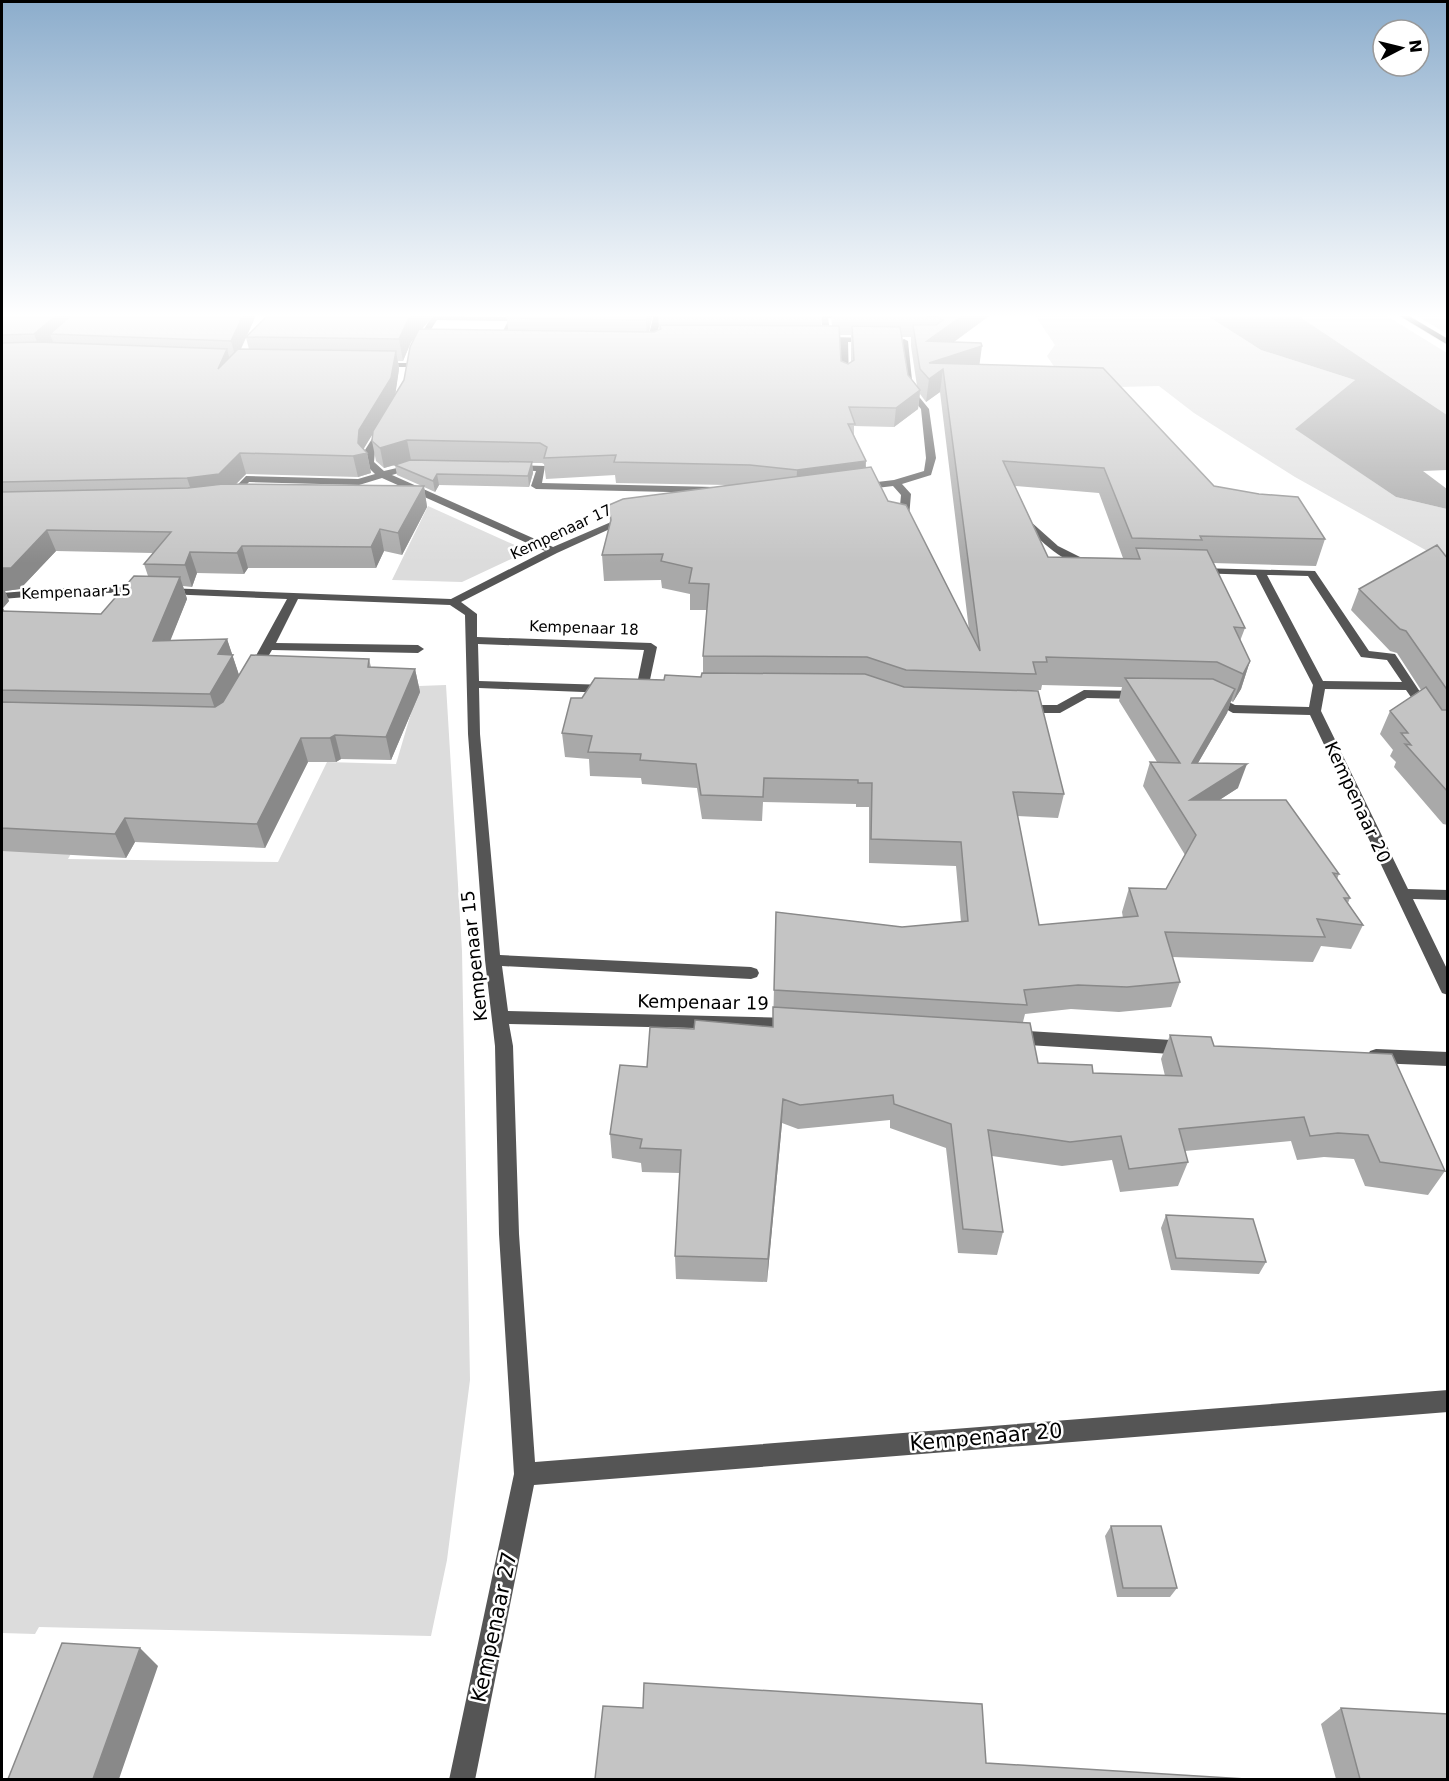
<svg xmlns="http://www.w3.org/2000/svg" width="1449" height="1781" viewBox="0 0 1449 1781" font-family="'DejaVu Sans',sans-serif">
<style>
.green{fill:#dcdcdc}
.water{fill:#a3a3a3}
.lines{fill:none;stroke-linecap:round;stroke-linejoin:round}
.major-casing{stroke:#dbdbdb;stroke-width:1}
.minor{fill:#555;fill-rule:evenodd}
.major{fill:#000;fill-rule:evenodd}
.wall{fill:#a9a9a9;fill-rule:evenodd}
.shaded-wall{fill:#898989}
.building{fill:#c4c4c4;stroke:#898989;stroke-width:1.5}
.labels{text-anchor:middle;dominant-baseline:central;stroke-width:5;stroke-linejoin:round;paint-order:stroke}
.far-street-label{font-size:15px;fill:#000;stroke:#fff}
.street-label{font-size:18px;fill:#000;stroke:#fff}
.near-street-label{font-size:21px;fill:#000;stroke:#fff}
</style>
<rect width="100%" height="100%" fill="#fff"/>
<!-- green -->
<path class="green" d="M 965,313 L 1203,313 L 1261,350 L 1355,380 L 1296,429 L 1396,497 L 1447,509 L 1447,562 L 1295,477 L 1194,413 L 1159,386 L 1119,387 L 1063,380 L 1047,356 L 1055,345 L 1034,314 Z
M 1294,313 L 1382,313 L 1447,353 L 1447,415 Z
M 1412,313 L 1447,313 L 1447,334 Z
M 428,506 L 528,551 L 462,582 L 392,580 Z
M 446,685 L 462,951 L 470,1380 L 447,1560 L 431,1636 L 39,1627 L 35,1634 L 2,1633 L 2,833 L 82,834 L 68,859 L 278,862 L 327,762 L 396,764 L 419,686 Z"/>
<!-- water -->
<path class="water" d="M 1203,313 L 1223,313 L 1236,317 L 1241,313 L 1294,313 L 1447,415 L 1447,470 L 1423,471 L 1447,489 L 1447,509 L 1396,497 L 1295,429 L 1355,380 L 1261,350 Z"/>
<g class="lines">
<!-- major casing -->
<g class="major-casing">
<path id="major" d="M 1395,313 L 1404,313 L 1448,339 L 1448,345 Z"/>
</g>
<!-- minor -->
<path class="minor" d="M 654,313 L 662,313 L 656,339 L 659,346 L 651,348 L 647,346 L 650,344 L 648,339 Z
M 821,314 L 851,315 L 855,317 L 851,319 L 828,318 L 831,337 L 871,338 L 875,340 L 871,342 L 848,342 L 849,381 L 842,379 L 840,342 L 823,339 Z
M 432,316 L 513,317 L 517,319 L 511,331 L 507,333 L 503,331 L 508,321 L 437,320 L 419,348 L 413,348 Z
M 904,339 L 908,341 L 912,380 L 916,393 L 929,409 L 936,458 L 931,475 L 902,484 L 911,494 L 909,517 L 904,520 L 899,517 L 901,495 L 893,486 L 860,490 L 855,487 L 860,484 L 894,480 L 924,471 L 926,458 L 921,409 L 908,393 L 904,380 L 900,341 Z
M 380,363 L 407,363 L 411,365 L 407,367 L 377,367 L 376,365 Z
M 383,425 L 387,428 L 375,450 L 374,462 L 384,471 L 418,463 L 418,467 L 392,475 L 553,547 L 625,516 L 634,518 L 557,553 L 461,602 L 477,614 L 477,637 L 651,643 L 657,647 L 648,689 L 642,693 L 636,689 L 644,650 L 478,644 L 479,681 L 608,685 L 614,689 L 608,693 L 479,688 L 480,734 L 500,955 L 751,967 L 757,969 L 759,973 L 757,977 L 751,979 L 502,966 L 508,1011 L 791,1018 L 797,1019 L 799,1024 L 797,1029 L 791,1030 L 509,1024 L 513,1046 L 519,1234 L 535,1462 L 1448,1390 L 1448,1412 L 534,1485 L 475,1780 L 449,1780 L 514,1474 L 499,1234 L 495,1046 L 485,960 L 468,734 L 465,615 L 450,605 L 298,599 L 276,643 L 418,645 L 424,649 L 418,653 L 272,650 L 257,675 L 253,676 L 247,672 L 287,599 L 166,594 L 160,591 L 166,588 L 451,599 L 545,551 L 382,478 L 359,485 L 249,482 L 232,501 L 224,499 L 246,476 L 358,479 L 375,474 L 364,463 L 365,450 L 380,426 Z
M 511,465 L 545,466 L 542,483 L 714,487 L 719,490 L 714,493 L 536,489 L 531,486 L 536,471 L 514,470 L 511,469 Z
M 1030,521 L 1058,546 L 1092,563 L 1092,567 C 1071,570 1037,539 1025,524 Z
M 1199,568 L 1315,571 L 1369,651 L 1395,654 L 1432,710 L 1426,714 L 1422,713 L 1406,690 L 1325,689 L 1321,711 L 1408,889 L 1448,890 L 1448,900 L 1413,899 L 1448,971 L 1448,995 L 1442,993 L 1440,989 L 1310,715 L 1233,713 L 1204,697 L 1210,693 L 1235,705 L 1309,707 L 1313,685 L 1256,575 L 1195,573 L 1195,569 ZM 1267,575 L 1308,576 L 1361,657 L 1387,660 L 1402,682 L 1323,681 Z
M 142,587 L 148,590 L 146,592 L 63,594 L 2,599 L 2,593 L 63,588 Z
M 1084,690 L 1139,691 L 1145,695 L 1139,699 L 1087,698 L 1060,713 L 1023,713 L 1017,709 L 1023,705 L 1057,705 Z
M 1013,1030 L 1187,1041 L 1193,1043 L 1196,1048 L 1193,1053 L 1187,1055 L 1013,1044 L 1007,1042 L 1005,1037 L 1007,1032 Z
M 1376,1049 L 1448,1052 L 1448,1066 L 1376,1063 L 1370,1061 L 1367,1056 L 1370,1051 Z"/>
<!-- major -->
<use href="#major" class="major"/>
</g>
<!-- wall -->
<path class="wall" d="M 2,313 L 257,313 L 247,336 L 270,313 L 653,313 L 649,332 L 654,332 L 659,330 L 658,313 L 822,313 L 821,326 L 832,326 L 831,313 L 993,313 L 954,342 L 979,365 L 1214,486 L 1325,539 L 1316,566 L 1213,563 L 1245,628 L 1240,641 L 1250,661 L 1241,689 L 1233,702 L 1231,701 L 1227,713 L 1198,763 L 1238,788 L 1219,800 L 1339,874 L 1337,879 L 1350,898 L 1348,903 L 1363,925 L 1351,949 L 1321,946 L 1313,962 L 1172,957 L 1180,982 L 1171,1007 L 1119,1012 L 1071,1009 L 1025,1014 L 1023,1022 L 1038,1063 L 1093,1073 L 1165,1076 L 1161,1059 L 1170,1035 L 1214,1046 L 1445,1171 L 1428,1195 L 1365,1186 L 1354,1159 L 1324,1157 L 1297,1160 L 1291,1141 L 1185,1151 L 1188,1162 L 1178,1186 L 1120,1192 L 1112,1160 L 1062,1166 L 992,1156 L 1003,1232 L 997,1255 L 958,1253 L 946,1148 L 890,1128 L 890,1120 L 798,1129 L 782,1123 L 767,1282 L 676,1279 L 675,1256 L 680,1173 L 642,1172 L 641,1163 L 612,1158 L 610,1134 L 647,1067 L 694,1029 L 773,1027 L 776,912 L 902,927 L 961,922 L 956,866 L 869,863 L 869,807 L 856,807 L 856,804 L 763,802 L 762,821 L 702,819 L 697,788 L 642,784 L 641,778 L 590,776 L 589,759 L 565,757 L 562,733 L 582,698 L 664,680 L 701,677 L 703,673 L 703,656 L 707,610 L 690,610 L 690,594 L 662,588 L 661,580 L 604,581 L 602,555 L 610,522 L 609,505 L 728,485 L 616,483 L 615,475 L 546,479 L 544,464 L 542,463 L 532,463 L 533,473 L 529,487 L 439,485 L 435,492 L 424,487 L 427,507 L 402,555 L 384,551 L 376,568 L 248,568 L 244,574 L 197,573 L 192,587 L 183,586 L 187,599 L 170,640 L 227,639 L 239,675 L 369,659 L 371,667 L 415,669 L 420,692 L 391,760 L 341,759 L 336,762 L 308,762 L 265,848 L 135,842 L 126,858 L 2,851 ZM 435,314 L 508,315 L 507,318 L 508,330 L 422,329 ZM 839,335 L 851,335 L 851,362 L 848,364 L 841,361 ZM 901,337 L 911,337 L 911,346 L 917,386 L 908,375 ZM 246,338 L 249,349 L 241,349 ZM 415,338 L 404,380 L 395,394 L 399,369 L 398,361 L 403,361 L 411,342 ZM 940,392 L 969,630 L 866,467 L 854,435 L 854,426 L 894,427 L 918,409 L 920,394 L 926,402 ZM 373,433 L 372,441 L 376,461 L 384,468 L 395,465 L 397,475 L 422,486 L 235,485 L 246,474 L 358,477 L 371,473 L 367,453 L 363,449 ZM 1015,486 L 1099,493 L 1123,558 L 1048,557 ZM 56,551 L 153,553 L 144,564 L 148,576 L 101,614 L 4,611 L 3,608 L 9,601 L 5,591 L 20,589 ZM 1042,685 L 1122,687 L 1119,701 L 1157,762 L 1150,762 L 1143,786 L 1185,855 L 1166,889 L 1129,888 L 1122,912 L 1123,918 L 1039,925 L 1017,816 L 1058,818 L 1064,794 L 1032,691 L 1032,690 L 1041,690 Z
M 1448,559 L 1448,825 L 1443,824 L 1394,767 L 1396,762 L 1390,756 L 1393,750 L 1380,734 L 1390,711 L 1421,690 L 1397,653 L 1390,651 L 1351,610 L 1359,589 Z
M 1166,1215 L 1266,1262 L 1259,1274 L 1171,1270 L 1161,1228 Z
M 1111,1526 L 1177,1588 L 1170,1597 L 1117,1597 L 1105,1536 Z
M 1341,1708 L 1448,1779 L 1336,1779 L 1321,1724 Z"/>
<!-- shaded-wall -->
<path class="shaded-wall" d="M 59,313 L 86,313 L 50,334 L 53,342 L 41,352 L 34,334 Z
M 244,313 L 257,313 L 236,359 L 231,341 Z
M 414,313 L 435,313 L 411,342 L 403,361 L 399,339 L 408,320 Z
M 647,313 L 653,313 L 647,342 L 646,320 Z
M 966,313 L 993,313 L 925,363 L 927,341 Z
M 982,346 L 979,368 L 943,369 L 940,392 L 926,402 L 929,379 L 929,363 Z
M 227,349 L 232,368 L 218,369 Z
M 396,351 L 399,369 L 395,397 L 363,450 L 367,453 L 371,473 L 358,477 L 353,456 L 358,443 L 359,430 Z
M 920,390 L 918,409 L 894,427 L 896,408 Z
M 407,440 L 411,460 L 384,468 L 380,448 Z
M 240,453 L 246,474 L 225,495 L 194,499 L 187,478 Z
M 866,461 L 865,482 L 796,491 L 797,470 Z
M 532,462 L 533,473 L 529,487 L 528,476 Z
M 437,474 L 439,485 L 435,492 L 433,481 Z
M 424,486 L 427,507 L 402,555 L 398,533 Z
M 380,529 L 384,551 L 376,568 L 371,547 Z
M 47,530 L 56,551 L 20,589 L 5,591 L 9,601 L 3,608 L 11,626 L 2,624 L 2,568 Z
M 242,546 L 248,568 L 244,574 L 237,553 Z
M 190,552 L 197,573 L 192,587 L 185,565 Z
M 180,577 L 187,599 L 161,664 L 153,641 Z
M 227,639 L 240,678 L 218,718 L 210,694 L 218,654 Z
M 1250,661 L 1241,689 L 1233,702 L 1243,674 Z
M 415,669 L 420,692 L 391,760 L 386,737 Z
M 1235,689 L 1227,713 L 1184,787 L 1192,763 Z
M 335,735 L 341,759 L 336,762 L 330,738 Z
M 301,738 L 308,762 L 265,848 L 257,824 Z
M 1247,764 L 1238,788 L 1187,821 L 1190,800 Z
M 125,818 L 135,842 L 126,858 L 115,834 Z
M 783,1099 L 782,1123 L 767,1282 L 768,1259 Z
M 140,1648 L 158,1666 L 119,1779 L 93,1779 Z"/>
<!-- building -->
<path class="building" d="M 2,313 L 59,313 L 34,334 L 2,335 Z
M 74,313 L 244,313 L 231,341 L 50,334 Z
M 270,313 L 414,313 L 408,320 L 399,339 L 246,337 Z
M 509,313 L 647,313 L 646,320 L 507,318 Z
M 836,313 L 966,313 L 927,341 L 981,343 L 982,346 L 929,363 L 1103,368 L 1214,486 L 1259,494 L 1298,497 L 1325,539 L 1200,536 L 1202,540 L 1132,538 L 1104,468 L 1003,461 L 1048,557 L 1140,559 L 1136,548 L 1207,550 L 1245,628 L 1234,627 L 1250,661 L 1243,674 L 1217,662 L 1046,657 L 1047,662 L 1033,662 L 1036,674 L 906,670 L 867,657 L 703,656 L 709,584 L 689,583 L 692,568 L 661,561 L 663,554 L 602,555 L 611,520 L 609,505 L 623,499 L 871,467 L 888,501 L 906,505 L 980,651 L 943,369 L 929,379 L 920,369 L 913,325 L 936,325 L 943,320 L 936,316 Z
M 660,325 L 839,326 L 841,361 L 848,364 L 854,360 L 852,326 L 900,327 L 908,375 L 920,390 L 896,408 L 849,407 L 855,424 L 848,424 L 866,461 L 797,470 L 750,465 L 614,462 L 616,455 L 544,458 L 547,447 L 540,443 L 407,440 L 380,448 L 372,441 L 373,431 L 404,380 L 410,347 L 419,329 L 654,332 L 661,329 Z
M 37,342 L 227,349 L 218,369 L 238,349 L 396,351 L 391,378 L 359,430 L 358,443 L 367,453 L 353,456 L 240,453 L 219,474 L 187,478 L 2,482 L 2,343 Z
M 410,460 L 532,462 L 528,476 L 437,474 L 433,481 L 395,465 Z
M 223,484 L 424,486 L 398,533 L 380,529 L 371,547 L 242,546 L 237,553 L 190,552 L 185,565 L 144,564 L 171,532 L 47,530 L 11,568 L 2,568 L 2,492 L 188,488 Z
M 1437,545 L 1448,559 L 1448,691 L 1406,631 L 1400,629 L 1359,589 Z
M 134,576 L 180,577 L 153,641 L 227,639 L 218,654 L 233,655 L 210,694 L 2,690 L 2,611 L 101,614 Z
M 251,655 L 369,659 L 368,667 L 415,669 L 386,737 L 335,735 L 330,738 L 301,738 L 257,824 L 125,818 L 115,834 L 2,828 L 2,702 L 215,707 L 223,702 Z
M 702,673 L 865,674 L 904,687 L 1038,691 L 1064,794 L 1013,792 L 1039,925 L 1138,916 L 1129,888 L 1166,889 L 1196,835 L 1150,762 L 1180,763 L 1125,678 L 1213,679 L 1235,689 L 1192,763 L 1247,764 L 1190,800 L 1286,800 L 1339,874 L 1333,873 L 1350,898 L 1344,898 L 1363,925 L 1317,919 L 1325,937 L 1165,932 L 1180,982 L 1127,987 L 1078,985 L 1024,990 L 1027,1005 L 774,990 L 776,912 L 902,927 L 968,921 L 961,842 L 871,839 L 872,783 L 858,783 L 858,780 L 764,778 L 763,797 L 701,795 L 696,764 L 640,760 L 641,754 L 588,752 L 592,736 L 562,733 L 571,698 L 582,698 L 595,678 L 664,680 L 665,675 L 701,677 Z
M 1426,687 L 1442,710 L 1448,710 L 1448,792 L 1405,744 L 1411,745 L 1401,733 L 1408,733 L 1390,711 Z
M 773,1007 L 1030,1023 L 1038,1063 L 1092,1065 L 1093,1073 L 1182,1076 L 1170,1035 L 1211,1037 L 1214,1046 L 1392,1054 L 1445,1171 L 1380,1162 L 1368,1135 L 1338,1133 L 1310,1136 L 1304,1117 L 1179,1129 L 1188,1162 L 1129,1169 L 1121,1136 L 1070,1142 L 988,1130 L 1003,1232 L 963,1229 L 951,1124 L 894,1104 L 893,1095 L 800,1105 L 783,1099 L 768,1259 L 675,1256 L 681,1150 L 640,1148 L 642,1139 L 610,1134 L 620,1065 L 647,1067 L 650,1027 L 694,1029 L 695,1020 L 773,1027 Z
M 1166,1215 L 1253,1219 L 1266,1262 L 1176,1258 Z
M 1111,1526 L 1161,1526 L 1177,1588 L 1123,1588 Z
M 62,1643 L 140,1648 L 93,1779 L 8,1779 Z
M 644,1683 L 982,1704 L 986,1763 L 1246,1779 L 595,1779 L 603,1706 L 643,1708 Z
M 1341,1708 L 1448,1714 L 1448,1779 L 1360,1779 Z"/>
<!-- sky -->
<linearGradient id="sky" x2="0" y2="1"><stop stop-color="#8cadcc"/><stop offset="0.56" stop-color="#fff"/><stop offset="1" stop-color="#fff" stop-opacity="0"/></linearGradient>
<rect width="1449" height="563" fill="url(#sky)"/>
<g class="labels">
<!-- far-street labels -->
<g class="far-street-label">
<text transform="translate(561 532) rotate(-25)">Kempenaar 17</text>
<text transform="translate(76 592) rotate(-2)">Kempenaar 15</text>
<text transform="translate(584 628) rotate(2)">Kempenaar 18</text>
</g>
<!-- street labels -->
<g class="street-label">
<text transform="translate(1358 802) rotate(65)">Kempenaar 20</text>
<text transform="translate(474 956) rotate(-96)">Kempenaar 15</text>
<text transform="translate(703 1002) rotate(1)">Kempenaar 19</text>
</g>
<!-- near-street labels -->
<g class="near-street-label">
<text transform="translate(986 1437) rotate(-5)">Kempenaar 20</text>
<text transform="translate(494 1627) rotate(-78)">Kempenaar 27</text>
</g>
</g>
<!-- border -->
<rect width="1449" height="1781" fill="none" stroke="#000000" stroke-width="6"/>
<!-- north arrow -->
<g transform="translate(1401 48) rotate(83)"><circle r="28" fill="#ffffff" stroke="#999999" stroke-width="1.5"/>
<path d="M0-4.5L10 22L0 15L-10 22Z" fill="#000000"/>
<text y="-9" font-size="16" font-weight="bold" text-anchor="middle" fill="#000000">N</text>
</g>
</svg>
